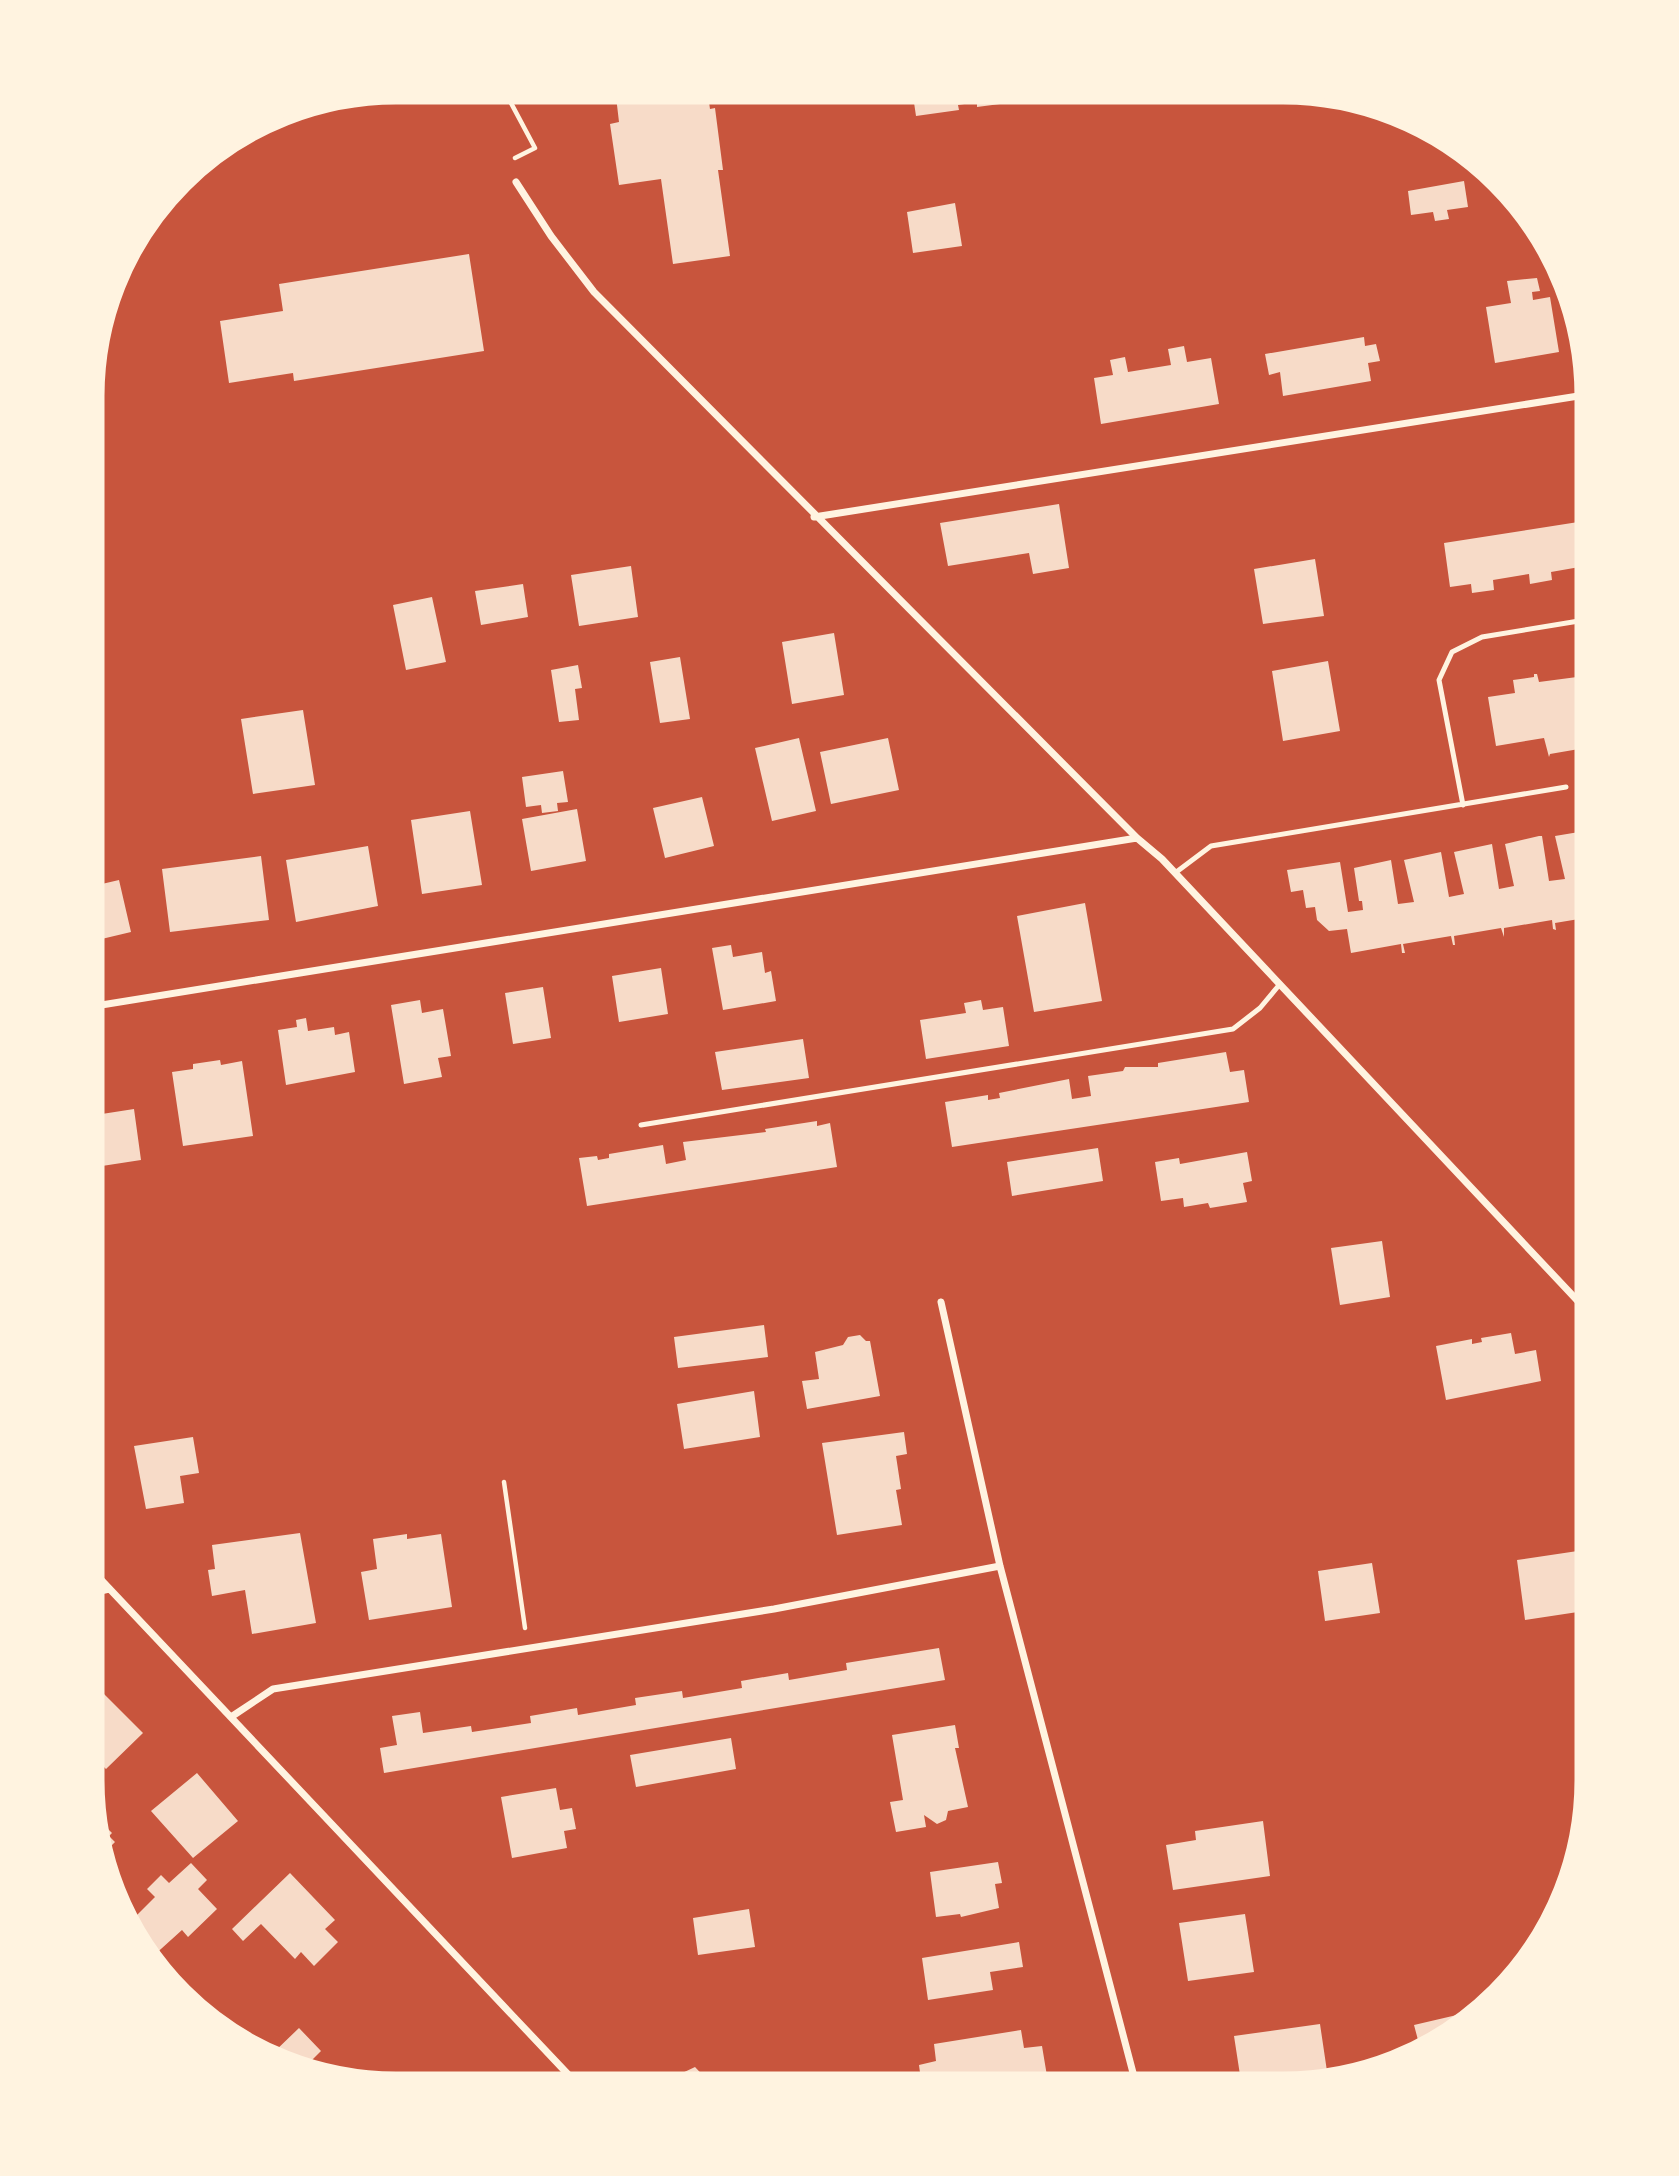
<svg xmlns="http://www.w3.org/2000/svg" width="1679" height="2176" viewBox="0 0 1679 2176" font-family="'Source Sans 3',sans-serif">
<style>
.building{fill:#f7dbc8}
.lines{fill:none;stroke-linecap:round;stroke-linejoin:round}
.path{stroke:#fff3e0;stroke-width:4.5}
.service{stroke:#fff3e0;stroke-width:5}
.minor{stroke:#fff3e0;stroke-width:7}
.rim{fill:none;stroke:#fff3e0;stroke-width:9}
</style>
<rect width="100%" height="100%" fill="#c8553d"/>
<!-- building -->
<path class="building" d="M 615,88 L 707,88 L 710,109 L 715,108 L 723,170 L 718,170 L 730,256 L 673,264 L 661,179 L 619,185 L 610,124 L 619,122 Z
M 912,89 L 998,89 L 1000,104 L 977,107 L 977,102 L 958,105 L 959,110 L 916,116 Z
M 1464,181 L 1468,207 L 1447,210 L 1449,219 L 1435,221 L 1433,212 L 1411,215 L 1408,191 Z
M 955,203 L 962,246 L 913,253 L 907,212 Z
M 469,254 L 484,351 L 294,381 L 293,373 L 229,383 L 220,321 L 283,311 L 279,284 Z
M 1537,278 L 1540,291 L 1532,292 L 1533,300 L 1550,297 L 1559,352 L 1495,363 L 1486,307 L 1511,303 L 1507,281 Z
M 1364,337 L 1365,346 L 1376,344 L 1380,361 L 1368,363 L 1371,381 L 1283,396 L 1280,372 L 1269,375 L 1265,354 Z
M 1184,346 L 1187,362 L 1211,358 L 1219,404 L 1101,424 L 1094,378 L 1113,375 L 1110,360 L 1125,357 L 1128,372 L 1171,365 L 1168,349 Z
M 1059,504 L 1069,568 L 1033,574 L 1029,553 L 948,566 L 940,523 Z
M 1591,520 L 1591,565 L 1551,572 L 1552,580 L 1530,584 L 1529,574 L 1493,580 L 1494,590 L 1472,593 L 1471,584 L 1450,587 L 1444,543 Z
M 1315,559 L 1324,616 L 1263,624 L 1254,569 Z
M 631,566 L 638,617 L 579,626 L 571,575 Z
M 523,584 L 528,617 L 481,625 L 475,591 Z
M 432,597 L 446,662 L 406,670 L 393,605 Z
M 834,633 L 844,695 L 792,704 L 782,642 Z
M 680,657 L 690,719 L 660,723 L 650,662 Z
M 1328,661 L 1340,731 L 1283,741 L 1272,671 Z
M 578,665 L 582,688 L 575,689 L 579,720 L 559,722 L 551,670 Z
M 1534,674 L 1537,674 L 1539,682 L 1577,677 L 1582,708 L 1591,706 L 1591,741 L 1579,744 L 1579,749 L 1550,754 L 1549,757 L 1544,738 L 1496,746 L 1488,697 L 1515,693 L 1513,680 L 1534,677 Z
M 303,710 L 315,785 L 253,794 L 241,719 Z
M 799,738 L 816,811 L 772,821 L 755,748 Z
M 888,738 L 899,790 L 831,804 L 820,752 Z
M 563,771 L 568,802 L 557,803 L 558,811 L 542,813 L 541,805 L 526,807 L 522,777 Z
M 702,797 L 714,846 L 665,858 L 653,808 Z
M 577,809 L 586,861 L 531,871 L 522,819 Z
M 470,811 L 482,885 L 422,894 L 411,820 Z
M 1591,830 L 1591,917 L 1555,923 L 1556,930 L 1553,929 L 1552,920 L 1504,928 L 1504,937 L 1501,928 L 1454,936 L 1455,945 L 1453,945 L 1451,936 L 1403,944 L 1405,953 L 1402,953 L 1401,944 L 1351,953 L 1347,929 L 1329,931 L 1317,920 L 1315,907 L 1306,908 L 1303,890 L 1291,892 L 1287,870 L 1340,862 L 1348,912 L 1363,910 L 1362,901 L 1359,901 L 1354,868 L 1391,860 L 1398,904 L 1414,902 L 1404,860 L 1441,852 L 1449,897 L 1464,894 L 1454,852 L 1492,844 L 1499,889 L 1514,886 L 1505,844 L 1539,836 L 1542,836 L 1549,881 L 1565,879 L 1555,836 Z
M 368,846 L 378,906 L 296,922 L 286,860 Z
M 261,856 L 269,920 L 170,932 L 162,869 Z
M 119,880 L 131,932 L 89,942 L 89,887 Z
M 1085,903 L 1102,1001 L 1034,1012 L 1017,916 Z
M 731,945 L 733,957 L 762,952 L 765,973 L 771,971 L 776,1001 L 723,1010 L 712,948 Z
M 661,968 L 668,1014 L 619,1022 L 612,976 Z
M 543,987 L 551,1038 L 513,1044 L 505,993 Z
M 420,1000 L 422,1013 L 443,1009 L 451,1056 L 438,1058 L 442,1077 L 404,1084 L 391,1005 Z
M 981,1000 L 983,1010 L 1003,1007 L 1009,1046 L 926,1059 L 920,1020 L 966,1013 L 964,1003 Z
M 306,1018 L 308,1031 L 334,1027 L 335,1035 L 349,1032 L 355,1072 L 286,1085 L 278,1030 L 297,1027 L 296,1020 Z
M 803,1039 L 809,1078 L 722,1090 L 715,1052 Z
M 1226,1052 L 1230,1072 L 1244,1070 L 1249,1102 L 952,1147 L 945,1102 L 988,1095 L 988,1100 L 1000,1098 L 999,1093 L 1069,1079 L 1072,1099 L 1091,1096 L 1088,1076 L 1123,1071 L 1125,1067 L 1158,1067 L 1158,1063 Z
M 220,1060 L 221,1065 L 242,1061 L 253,1136 L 183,1146 L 172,1072 L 193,1069 L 193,1064 Z
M 134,1109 L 141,1160 L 89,1168 L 89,1116 Z
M 817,1121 L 817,1126 L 830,1123 L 837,1167 L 587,1206 L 579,1158 L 597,1156 L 598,1160 L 609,1158 L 609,1154 L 663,1145 L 666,1164 L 686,1160 L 683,1142 L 766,1132 L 765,1129 Z
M 1098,1148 L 1103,1181 L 1012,1196 L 1007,1162 Z
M 1247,1152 L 1252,1181 L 1243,1183 L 1247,1202 L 1210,1208 L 1208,1203 L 1184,1207 L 1183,1198 L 1161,1201 L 1155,1162 L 1179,1158 L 1180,1164 Z
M 1382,1241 L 1390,1297 L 1340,1305 L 1331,1248 Z
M 764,1325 L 768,1357 L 678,1368 L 674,1337 Z
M 1511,1333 L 1515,1354 L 1536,1350 L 1541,1381 L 1446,1400 L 1436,1346 L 1472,1339 L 1472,1344 L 1482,1342 L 1481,1338 Z
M 860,1335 L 866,1341 L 870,1341 L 880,1396 L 807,1409 L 802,1381 L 819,1379 L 815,1352 L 843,1345 L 848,1337 Z
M 754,1391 L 760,1437 L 684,1449 L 677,1404 Z
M 904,1432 L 907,1454 L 896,1456 L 901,1489 L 896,1490 L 902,1525 L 837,1535 L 822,1443 Z
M 193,1437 L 199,1473 L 180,1476 L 184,1503 L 146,1509 L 134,1446 Z
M 300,1533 L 316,1623 L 252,1634 L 245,1590 L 212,1596 L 208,1570 L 215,1569 L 212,1545 Z
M 407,1534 L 407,1539 L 441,1534 L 452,1607 L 369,1620 L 361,1572 L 377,1569 L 373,1539 Z
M 1591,1549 L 1591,1610 L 1525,1620 L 1517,1560 Z
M 1372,1563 L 1380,1613 L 1325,1621 L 1318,1571 Z
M 939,1648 L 945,1680 L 384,1773 L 380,1748 L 397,1745 L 392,1716 L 420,1712 L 423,1733 L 471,1726 L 472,1732 L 531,1723 L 530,1716 L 577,1708 L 578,1715 L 636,1705 L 635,1698 L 682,1691 L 683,1698 L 742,1688 L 741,1681 L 788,1673 L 789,1680 L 847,1670 L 846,1663 Z
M 103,1693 L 143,1733 L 106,1769 L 92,1755 L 88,1760 L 88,1709 Z
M 955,1725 L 959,1748 L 955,1748 L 968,1807 L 948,1811 L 946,1820 L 937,1824 L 924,1815 L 926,1827 L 896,1832 L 890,1802 L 903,1800 L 892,1735 Z
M 731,1738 L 736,1769 L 636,1787 L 630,1755 Z
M 197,1773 L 238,1821 L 193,1858 L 151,1811 Z
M 556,1788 L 560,1810 L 572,1808 L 576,1829 L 564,1831 L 567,1848 L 512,1858 L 501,1797 Z
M 96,1817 L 112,1833 L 109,1836 L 115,1842 L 104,1853 Z
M 1263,1821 L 1270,1876 L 1173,1890 L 1166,1845 L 1196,1840 L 1195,1831 Z
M 998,1862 L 1002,1883 L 995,1884 L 999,1908 L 961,1917 L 960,1914 L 936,1917 L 930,1872 Z
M 191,1863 L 207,1880 L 198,1889 L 217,1909 L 188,1937 L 182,1930 L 151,1958 L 126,1926 L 155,1897 L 147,1889 L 161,1875 L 169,1883 Z
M 290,1873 L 335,1920 L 325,1929 L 338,1942 L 314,1966 L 301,1952 L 295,1959 L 261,1924 L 243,1941 L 232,1929 Z
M 749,1909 L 755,1947 L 698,1955 L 693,1918 Z
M 1245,1914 L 1254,1972 L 1188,1981 L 1179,1923 Z
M 1019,1942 L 1023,1967 L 990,1972 L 993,1990 L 928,2000 L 922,1958 Z
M 1491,2007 L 1487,2012 L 1422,2055 L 1414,2025 Z
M 1320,2024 L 1328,2078 L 1284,2088 L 1242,2088 L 1234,2036 Z
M 299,2028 L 321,2051 L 305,2067 L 272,2054 Z
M 1021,2030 L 1024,2048 L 1042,2046 L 1049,2088 L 922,2087 L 919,2065 L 936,2061 L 934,2044 Z
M 695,2067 L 714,2087 L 666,2087 L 678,2075 Z"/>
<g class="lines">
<!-- path -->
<path class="path" d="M 503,88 L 535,148 L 515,158
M 504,1482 L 525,1628"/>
<!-- service -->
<path class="service" d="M 1463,805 L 1439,680 L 1452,652 L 1482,637 L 1591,619
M 1175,873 L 1211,846 L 1566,787
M 641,1125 L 1233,1029 L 1260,1008 L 1280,984"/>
<!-- minor -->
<path class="minor" d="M 516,182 L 551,236 L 594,292 L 1137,838 L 1162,859 L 1591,1315
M 814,517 L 1591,394
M 89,1007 L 1137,838
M 941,1302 L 1000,1566 L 1137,2088
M 88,1566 L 580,2087
M 88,1594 L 109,1589
M 231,1717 L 273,1689 L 774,1609 L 1000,1566"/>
</g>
<!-- crop -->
<path d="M0 0H1679V2176H0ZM396 100H1283A296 296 0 0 1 1579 396V1780A296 296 0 0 1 1283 2076H396A296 296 0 0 1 100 1780V396A296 296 0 0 1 396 100Z" fill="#fff3e0" fill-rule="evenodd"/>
<path class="rim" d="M396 100H1283A296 296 0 0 1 1579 396V1780A296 296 0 0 1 1283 2076H396A296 296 0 0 1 100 1780V396A296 296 0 0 1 396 100Z"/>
</svg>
